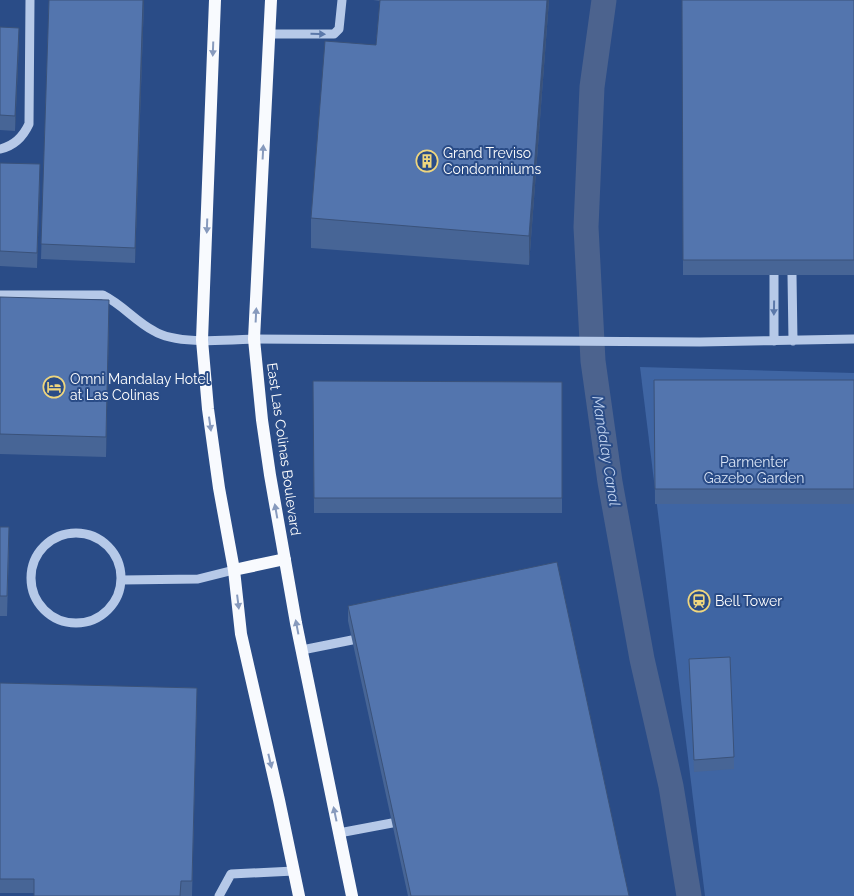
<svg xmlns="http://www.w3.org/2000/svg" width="854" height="896" viewBox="0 0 854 896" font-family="Raleway,sans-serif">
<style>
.green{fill:#3f65a3}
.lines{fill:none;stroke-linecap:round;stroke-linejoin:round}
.canal{stroke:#4c638e;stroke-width:25}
.minor{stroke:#b6c9e8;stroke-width:9}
.major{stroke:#f8fafe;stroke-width:12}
.wall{fill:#476596}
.shaded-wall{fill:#3a527a}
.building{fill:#5375ae;stroke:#3a527a}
.oneway{fill:#5b78a9}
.oneway2{fill:#879abd}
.labels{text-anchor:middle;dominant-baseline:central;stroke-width:4;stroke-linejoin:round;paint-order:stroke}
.poi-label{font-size:14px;fill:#fff;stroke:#2a4c87;text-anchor:start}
.street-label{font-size:14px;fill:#fff;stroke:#2a4c87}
.park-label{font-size:14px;fill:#dae5f6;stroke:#2a4c87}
.water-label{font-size:15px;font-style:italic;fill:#c2d3ef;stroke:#2a4c87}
</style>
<rect width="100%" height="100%" fill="#2a4c87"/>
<!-- green -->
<path class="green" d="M 640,367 L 854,373 L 854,896 L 705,896 Z"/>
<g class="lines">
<!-- canal -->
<path class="canal" d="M 604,0 L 592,87 L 586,227 L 593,361 L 610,482 L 642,659 L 671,786 L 689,896"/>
<!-- minor -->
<path class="minor" d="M 269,34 L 334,34 L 339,29 L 342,0
M 0,149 C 14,146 23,137 29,124 L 30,0
M 792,275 L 793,341
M 0,295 L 103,295 C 123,305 135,321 154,331 C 176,345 228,340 254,339 L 700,342 L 854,339
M 774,341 L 774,275
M31 578a45 45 0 1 1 90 0a45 45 0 1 1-90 0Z
M 122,580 L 198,579 L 234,570
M 302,650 L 352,640
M 339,833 L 392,823
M 219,896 L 231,874 L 294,871"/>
<!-- major -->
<path class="major" d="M 215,0 L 202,340 L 208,409 L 219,488 L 234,570 L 241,634 L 279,800 L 299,896
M 271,0 L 254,339 L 262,420 L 270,475 L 296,623 L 352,896
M 234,570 L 285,559"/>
</g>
<!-- wall -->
<path class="wall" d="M 49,0 L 144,0 L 135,263 L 41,259 Z
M 373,0 L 549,0 L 529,265 L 311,248 L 311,218 L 376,45 L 380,1 Z
M 682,0 L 854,0 L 854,275 L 683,275 Z
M 0,27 L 19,43 L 15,131 L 0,130 Z
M 0,163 L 40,179 L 37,268 L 0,266 Z
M 0,297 L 109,320 L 106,457 L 0,454 Z
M 654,380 L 854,380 L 854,504 L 655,504 Z
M 313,381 L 562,382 L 562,513 L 314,513 Z
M 0,527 L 9,547 L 7,616 L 0,616 Z
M 348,606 L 629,896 L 408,896 L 348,621 Z
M 689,659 L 734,757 L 734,769 L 694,772 Z
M 0,683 L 197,688 L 192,896 L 34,896 L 34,893 L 0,893 Z"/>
<!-- shaded-wall -->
<path class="shaded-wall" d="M 143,0 L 144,0 L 135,263 L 135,248 Z
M 547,0 L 549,0 L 529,265 L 529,236 Z
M 19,28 L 19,43 L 15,131 L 15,116 Z
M 40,164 L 40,179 L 37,268 L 37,253 Z
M 109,300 L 109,320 L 106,457 L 106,437 Z"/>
<!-- building -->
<path class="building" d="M 49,0 L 143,0 L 135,248 L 41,244 Z
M 380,0 L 547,0 L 529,236 L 311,218 L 325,41 L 376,45 Z
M 682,0 L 854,0 L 854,260 L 683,260 Z
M 0,27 L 19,28 L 15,116 L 0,115 Z
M 0,163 L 40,164 L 37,253 L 0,251 Z
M 0,297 L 109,300 L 106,437 L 0,434 Z
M 654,380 L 854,380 L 854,489 L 655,489 Z
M 313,381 L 562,382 L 562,498 L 314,498 Z
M 0,527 L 9,527 L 7,596 L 0,596 Z
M 557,562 L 629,896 L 411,896 L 348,606 Z
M 730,657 L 734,757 L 694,760 L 689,659 Z
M 0,683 L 197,688 L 192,881 L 181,881 L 180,896 L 34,896 L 34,879 L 0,879 Z"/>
<!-- one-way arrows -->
<defs><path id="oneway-solid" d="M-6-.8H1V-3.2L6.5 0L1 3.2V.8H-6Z" transform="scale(1.25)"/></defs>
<g class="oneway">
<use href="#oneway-solid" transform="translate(318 34) rotate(1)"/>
<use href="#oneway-solid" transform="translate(774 308) rotate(91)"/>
</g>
<g class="oneway2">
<use href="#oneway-solid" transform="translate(213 49) rotate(92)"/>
<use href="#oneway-solid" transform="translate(263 152) rotate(-87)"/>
<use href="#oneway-solid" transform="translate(207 226) rotate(92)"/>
<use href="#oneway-solid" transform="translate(256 315) rotate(-87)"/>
<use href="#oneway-solid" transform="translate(210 424) rotate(82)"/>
<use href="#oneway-solid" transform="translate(276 511) rotate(-100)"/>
<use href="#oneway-solid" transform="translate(238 602) rotate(83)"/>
<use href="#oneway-solid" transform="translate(297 627) rotate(-101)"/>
<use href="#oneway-solid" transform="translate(270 761) rotate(77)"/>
<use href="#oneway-solid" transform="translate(335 814) rotate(-102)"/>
</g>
<!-- icons -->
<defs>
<g id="building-ring" transform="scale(1.125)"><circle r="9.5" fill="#2a4c87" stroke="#efd67e" stroke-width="1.5"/><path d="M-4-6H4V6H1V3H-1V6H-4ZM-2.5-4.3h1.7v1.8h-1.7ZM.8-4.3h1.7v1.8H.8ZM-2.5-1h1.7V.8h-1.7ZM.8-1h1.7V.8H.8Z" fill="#efd67e"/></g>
<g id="hotel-ring" transform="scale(1.125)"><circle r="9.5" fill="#2a4c87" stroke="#efd67e" stroke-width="1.5"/><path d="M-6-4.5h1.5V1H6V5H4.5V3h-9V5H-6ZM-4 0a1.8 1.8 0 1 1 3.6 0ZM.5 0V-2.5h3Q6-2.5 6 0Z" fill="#efd67e"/></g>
<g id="station-ring" transform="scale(1.125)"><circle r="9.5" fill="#2a4c87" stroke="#efd67e" stroke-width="1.5"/><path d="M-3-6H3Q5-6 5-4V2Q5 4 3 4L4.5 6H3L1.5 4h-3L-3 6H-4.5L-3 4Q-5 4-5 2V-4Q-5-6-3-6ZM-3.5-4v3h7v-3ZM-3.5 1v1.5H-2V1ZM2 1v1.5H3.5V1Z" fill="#efd67e"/></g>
</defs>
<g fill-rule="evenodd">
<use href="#building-ring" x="427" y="161"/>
<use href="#hotel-ring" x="54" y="387"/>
<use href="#station-ring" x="699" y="601"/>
</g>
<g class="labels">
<!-- poi labels -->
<g class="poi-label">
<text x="443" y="153">Grand Treviso<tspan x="443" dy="16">Condominiums</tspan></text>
<text x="70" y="379">Omni Mandalay Hotel<tspan x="70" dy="16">at Las Colinas</tspan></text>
<text x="715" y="601">Bell Tower</text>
</g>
<!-- street labels -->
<g class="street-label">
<text transform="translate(284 449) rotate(82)">East Las Colinas Boulevard</text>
</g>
<!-- park labels -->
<g class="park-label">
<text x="754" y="462">Parmenter<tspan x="754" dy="16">Gazebo Garden</tspan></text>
</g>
<!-- water labels -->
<g class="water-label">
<text transform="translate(606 451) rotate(81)">Mandalay Canal</text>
</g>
</g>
</svg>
